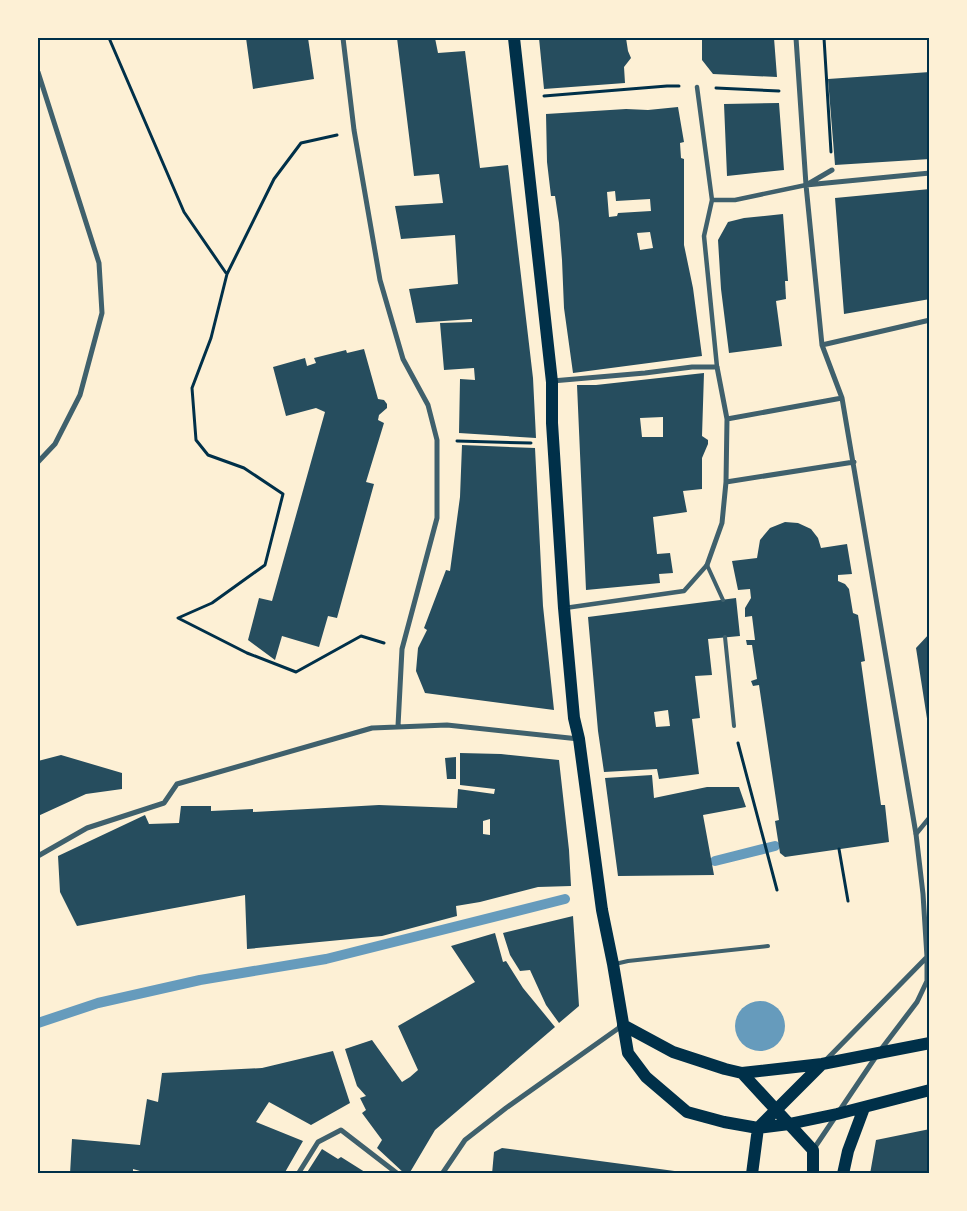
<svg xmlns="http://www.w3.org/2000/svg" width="967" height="1211" viewBox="0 0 967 1211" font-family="Poppins,sans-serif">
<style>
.water{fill:#669bbc}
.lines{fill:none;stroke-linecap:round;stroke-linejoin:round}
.stream{stroke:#669bbc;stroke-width:10}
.building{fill:#264d5e;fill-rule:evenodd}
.path{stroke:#003049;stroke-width:3}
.service{stroke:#3f606c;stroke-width:4}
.pedestrian{stroke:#3f606c;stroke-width:4.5}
.minor{stroke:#3f606c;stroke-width:5}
.primary{stroke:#003049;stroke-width:12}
.neatline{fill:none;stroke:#003049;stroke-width:2}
</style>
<rect width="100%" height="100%" fill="#fdf0d5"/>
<!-- water -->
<path class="water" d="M735 1026a25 25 0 1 1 50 0a25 25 0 1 1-50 0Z"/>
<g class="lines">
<!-- stream -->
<path class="stream" d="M 715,861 L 775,846
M 38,1023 L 98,1003 L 200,980 L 326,959 L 565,899"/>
</g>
<!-- building -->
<path class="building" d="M 246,38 L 308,38 L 314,79 L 253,89 Z
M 397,38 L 435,38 L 438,53 L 465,51 L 480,168 L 508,165 L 533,378 L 536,438 L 459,433 L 460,379 L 475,380 L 474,368 L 444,370 L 440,323 L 472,322 L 472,319 L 416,323 L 409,289 L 458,284 L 455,235 L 401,239 L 395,206 L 443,203 L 439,174 L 414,176 Z
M 539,38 L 626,38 L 628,51 L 631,58 L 624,67 L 625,83 L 544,89 Z
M 643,38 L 658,38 L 647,40 Z
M 702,38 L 774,38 L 777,77 L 713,74 L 702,60 Z
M 930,72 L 930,159 L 835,165 L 828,79 Z
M 779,103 L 784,170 L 727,176 L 724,104 Z
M 678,107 L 684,142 L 680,143 L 681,158 L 684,159 L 684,245 L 693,288 L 702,356 L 573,373 L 564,308 L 562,260 L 559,223 L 555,196 L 551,196 L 547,162 L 546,114 L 626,109 L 648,110 ZM 615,191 L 616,201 L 650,199 L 651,211 L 618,213 L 617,216 L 609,217 L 607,192 ZM 650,232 L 653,248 L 640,250 L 637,233 Z
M 930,189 L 930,299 L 844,314 L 835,198 Z
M 783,214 L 788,281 L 785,281 L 786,299 L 776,301 L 782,346 L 729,353 L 721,289 L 718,240 L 728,222 L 744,218 Z
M 364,349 L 378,399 L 384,400 L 387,404 L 387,408 L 379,415 L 378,420 L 384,423 L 366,482 L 374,484 L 337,618 L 328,616 L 319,647 L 282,636 L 275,660 L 248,640 L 259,598 L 272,601 L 325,412 L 316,408 L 286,416 L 273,367 L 305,358 L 307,366 L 316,363 L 314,358 L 346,350 L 347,353 Z
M 704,373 L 702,436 L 708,440 L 708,444 L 702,458 L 702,489 L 683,491 L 687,512 L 653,517 L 657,554 L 670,553 L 673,573 L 659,574 L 660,583 L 586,590 L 577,385 L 596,385 ZM 663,417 L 663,437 L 642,437 L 640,418 Z
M 462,445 L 535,448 L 543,606 L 554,710 L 425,693 L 416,671 L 418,648 L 427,630 L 424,628 L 446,570 L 450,571 L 460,497 Z
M 785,522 L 798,523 L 811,529 L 818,538 L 821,548 L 847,544 L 852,574 L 838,575 L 838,581 L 845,584 L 849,589 L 853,613 L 858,615 L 865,661 L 861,662 L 881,805 L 885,805 L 889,842 L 785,857 L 780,853 L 775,821 L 779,820 L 759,685 L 753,686 L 751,681 L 757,679 L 752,645 L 747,645 L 746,640 L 755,640 L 752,616 L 745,617 L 745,608 L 751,598 L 750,589 L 738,590 L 732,561 L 757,558 L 760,540 L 770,528 Z
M 736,598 L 740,636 L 708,639 L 712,675 L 695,676 L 700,718 L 692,719 L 699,774 L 659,779 L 657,769 L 604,772 L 598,731 L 588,617 ZM 668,710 L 670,726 L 656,727 L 654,712 Z
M 930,633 L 930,725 L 928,725 L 916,648 Z
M 460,753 L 501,754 L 559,760 L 569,850 L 571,886 L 538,887 L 480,902 L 456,906 L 457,916 L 382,936 L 247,949 L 245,895 L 77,926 L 60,892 L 58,856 L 145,815 L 149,824 L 179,823 L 181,806 L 211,806 L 211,811 L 253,809 L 253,812 L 379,805 L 457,808 L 458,789 L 494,794 L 495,789 L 460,785 ZM 490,819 L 490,835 L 483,834 L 483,821 Z
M 61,755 L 122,773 L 122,789 L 86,794 L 38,816 L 38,761 Z
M 456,757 L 456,779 L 447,779 L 445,758 Z
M 652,775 L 654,798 L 707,787 L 739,787 L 746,807 L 703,815 L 714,875 L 618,876 L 605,778 Z
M 573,916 L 579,1006 L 559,1023 L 546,1005 L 530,970 L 520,971 L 510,955 L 503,933 Z
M 495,933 L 503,962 L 506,961 L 523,988 L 555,1027 L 435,1130 L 409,1174 L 405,1174 L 377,1148 L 382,1140 L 362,1113 L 366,1110 L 360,1098 L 366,1096 L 357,1086 L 345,1049 L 372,1040 L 402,1082 L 410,1077 L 418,1070 L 398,1026 L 475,982 L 451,946 Z
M 333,1051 L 350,1103 L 311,1125 L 269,1102 L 256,1122 L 303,1141 L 284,1174 L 140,1174 L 140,1171 L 133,1169 L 133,1174 L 70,1174 L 72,1139 L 140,1145 L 147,1099 L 158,1102 L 162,1073 L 262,1068 Z
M 930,1129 L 930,1174 L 870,1174 L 876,1140 Z
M 502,1148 L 682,1172 L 682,1174 L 492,1174 L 494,1152 Z
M 322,1149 L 338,1159 L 341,1157 L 368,1174 L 306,1174 Z"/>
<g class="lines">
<!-- path -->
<path class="path" d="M 109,38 L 184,212 L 226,273
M 824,38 L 831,152
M 716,88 L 779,91
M 544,96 L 667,86 L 679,86
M 337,135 L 301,143 L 274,179 L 227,274 L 211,338 L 192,388 L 196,440 L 208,455 L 244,468 L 283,494 L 265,565 L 212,603 L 178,618 L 247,653 L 296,672 L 361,636 L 384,643
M 457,441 L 531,443
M 738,743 L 777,890
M 839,849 L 848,901"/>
<!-- service -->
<path class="service" d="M 707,565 L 723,600
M 725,637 L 734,726
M 615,964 L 628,961 L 768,946"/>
<!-- pedestrian -->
<path class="pedestrian" d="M 697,87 L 712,200
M 717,367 L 704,236 L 712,200 L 735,200 L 806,185
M 565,608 L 684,591 L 707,565
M 916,834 L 930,817"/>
<!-- minor -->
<path class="minor" d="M 343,38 L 354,130 L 380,280 L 403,359 L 428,405 L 437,440 L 437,518 L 402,649 L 398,726
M 796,38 L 806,185 L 822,345 L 842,398 L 916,834 L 923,894 L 927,957 L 927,981 L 917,1002 L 879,1052 L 813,1150
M 38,72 L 99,263 L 102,313 L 80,395 L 55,444 L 38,462
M 808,184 L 832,170
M 806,185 L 930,173
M 822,345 L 930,320
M 552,381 L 645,373 L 692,367 L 717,367 L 727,419
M 842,398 L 727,419 L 726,482 L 854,462
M 707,565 L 722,523 L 726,482
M 38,856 L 87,828 L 164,803 L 177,784 L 372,728 L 447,725 L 579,739
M 826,1060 L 927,957
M 298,1174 L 318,1142 L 341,1130 L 398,1174
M 442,1174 L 465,1140 L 506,1108 L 623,1025"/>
<!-- primary -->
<path class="primary" d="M 514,38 L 552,382 L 552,423 L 564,608 L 574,718 L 579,739 L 602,910 L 613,964 L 628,1053 L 646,1077 L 687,1112 L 724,1122 L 758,1128 L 789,1124 L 837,1114 L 930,1090
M 623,1025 L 673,1052 L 725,1069 L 742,1073 L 822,1064 L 930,1043
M 742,1073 L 813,1150 L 813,1174
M 758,1128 L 822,1064
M 752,1174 L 758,1128
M 843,1174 L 848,1151 L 864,1108"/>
</g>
<!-- border -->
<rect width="967" height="1211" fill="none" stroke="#fdf0d5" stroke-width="78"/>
<rect x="39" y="39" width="889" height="1133" class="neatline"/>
</svg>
